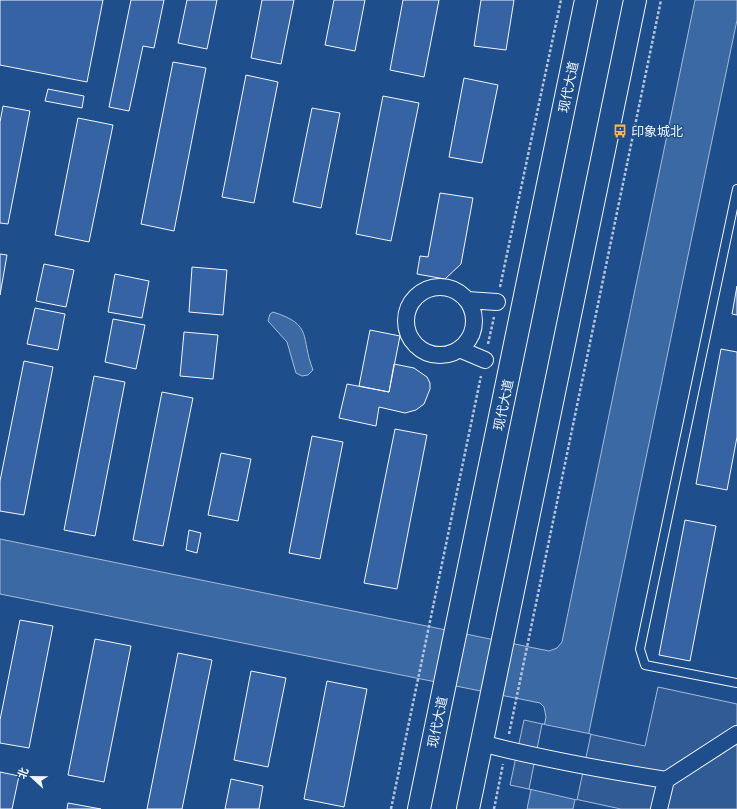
<svg xmlns="http://www.w3.org/2000/svg" width="737" height="809" viewBox="0 0 737 809" font-family="Ubuntu,'Noto Sans SC',sans-serif">
<style>
.parking{fill:#305b95;stroke:#a8bbd7}
.water{fill:#3b69a3;stroke:#a8bbd7}
.pier{fill:#1f4e8c;stroke:#a8bbd7}
.building{fill:#3563a3;stroke:#f2f6ff}
.lines{fill:none;stroke-linecap:round;stroke-linejoin:round}
.lane-casing{stroke:#f2f6ff;stroke-width:10}
.street-casing{stroke:#f2f6ff;stroke-width:18}
.primary-casing{stroke:#f2f6ff;stroke-width:24}
.path{stroke:#b3c4dc;stroke-width:2.5;stroke-dasharray:3 2;stroke-linecap:butt}
.lane{stroke:#1f4e8c;stroke-width:8}
.street{stroke:#1f4e8c;stroke-width:16}
.primary{stroke:#1f4e8c;stroke-width:22}
.labels{text-anchor:middle;dominant-baseline:central;stroke-width:3;stroke-linejoin:round;paint-order:stroke}
.street-label{font-size:13px;fill:#f2f6ff;stroke:#1f4e8c}
.poi-label{font-size:13px;fill:#f2f6ff;stroke:#1f4e8c;text-anchor:start}
</style>
<rect width="100%" height="100%" fill="#1f4e8c"/>
<!-- parking -->
<path class="parking" d="M 658,687 L 737,704 L 737,809 L 621,809 L 510,785 L 524,720 L 645,746 Z"/>
<!-- water -->
<path class="water" d="M 695,0 L 737,0 L 737,20 L 573,809 L 527,809 L 546,717 L 544,707 L 540,703 L 0,594 L 0,539 L 549,651 L 557,648 L 562,642 Z
M 273,312 C 314,325 300,337 313,370 L 308,375 L 302,376 L 296,373 L 287,342 L 268,321 L 270,314 Z"/>
<!-- pier -->
<path class="pier" d="M 542,724 L 591,734 L 577,800 L 529,789 Z"/>
<!-- building -->
<path class="building" d="M 0,0 L 103,0 L 87,82 L 0,65 Z
M 131,0 L 164,0 L 154,48 L 143,46 L 129,111 L 109,107 Z
M 187,0 L 217,0 L 207,49 L 178,43 Z
M 262,0 L 294,0 L 281,64 L 251,58 Z
M 334,0 L 365,0 L 355,51 L 325,45 Z
M 403,0 L 439,0 L 424,77 L 390,70 Z
M 481,0 L 514,0 L 506,50 L 474,46 Z
M 173,62 L 206,68 L 174,231 L 141,224 Z
M 246,75 L 278,82 L 254,203 L 222,197 Z
M 464,78 L 498,85 L 482,163 L 449,157 Z
M 48,89 L 84,96 L 82,108 L 45,101 Z
M 383,96 L 419,103 L 391,241 L 356,234 Z
M 3,106 L 30,111 L 8,224 L 0,223 L 0,122 Z
M 312,108 L 340,113 L 321,208 L 293,202 Z
M 78,118 L 113,125 L 89,242 L 55,235 Z
M 440,193 L 473,198 L 461,264 L 445,279 L 417,274 L 420,256 L 428,257 Z
M 0,254 L 7,255 L 0,295 Z
M 44,264 L 74,270 L 66,307 L 36,301 Z
M 192,267 L 227,270 L 223,315 L 189,312 Z
M 115,274 L 149,281 L 142,318 L 108,312 Z
M 737,286 L 737,315 L 732,314 Z
M 35,308 L 65,314 L 58,350 L 27,344 Z
M 113,319 L 145,325 L 136,369 L 105,362 Z
M 370,330 L 400,336 L 389,392 L 359,386 Z
M 184,332 L 218,335 L 213,379 L 180,376 Z
M 721,349 L 737,352 L 737,437 L 727,490 L 696,484 Z
M 24,361 L 53,367 L 24,515 L 0,511 L 0,481 Z
M 394,364 L 414,368 L 427,377 L 430,383 L 430,389 L 424,404 L 416,410 L 405,413 L 379,407 L 376,426 L 339,418 L 347,384 L 389,392 Z
M 94,376 L 125,382 L 95,536 L 64,530 Z
M 162,392 L 193,398 L 163,546 L 133,540 Z
M 395,429 L 427,435 L 397,589 L 364,583 Z
M 312,436 L 343,442 L 320,559 L 289,553 Z
M 221,453 L 251,459 L 238,521 L 208,515 Z
M 685,520 L 716,526 L 690,661 L 659,655 Z
M 189,530 L 201,533 L 197,553 L 186,550 Z
M 20,620 L 53,626 L 29,748 L 0,743 L 0,720 Z
M 95,639 L 131,646 L 104,782 L 68,775 Z
M 178,653 L 212,660 L 182,809 L 147,809 Z
M 251,671 L 286,678 L 268,767 L 234,760 Z
M 327,681 L 367,689 L 344,807 L 304,799 Z
M 0,772 L 19,776 L 12,809 L 0,809 Z
M 231,779 L 263,786 L 259,809 L 225,809 Z
M 68,803 L 101,809 L 67,809 Z"/>
<g class="lines">
<!-- lane casing -->
<g class="lane-casing">
<path id="lane" d="M 737,189 L 640,649 L 645,665 L 737,683"/>
</g>
<!-- street casing -->
<g class="street-casing">
<path id="street" d="M406 321a34 34 0 1 1 68 0a34 34 0 1 1-68 0Z
M 467,300 L 497,302
M 459,349 L 485,360
M 481,743 C 542,759 604,770 666,780
M 659,809 L 666,780 L 737,734"/>
</g>
<!-- primary casing -->
<g class="primary-casing">
<path id="primary" d="M 419,809 L 586,0
M 468,809 L 635,0"/>
</g>
<!-- path -->
<path class="path" d="M 500,287 L 561,0
M 488,344 L 494,317
M 509,734 L 661,0
M 391,809 L 481,376
M 494,809 L 503,764"/>
<!-- lane -->
<use href="#lane" class="lane"/>
<!-- street -->
<use href="#street" class="street"/>
<!-- primary -->
<use href="#primary" class="primary"/>
</g>
<!-- icons -->
<defs>
<g id="bus-bare" transform="scale(1.08)"><path d="M-5-6H5V4H4V6H2V4H-2V6H-4V4H-5ZM-3.5-4V0h7V-4ZM-3.5 1.2v1.5H-2V1.2ZM2 1.2v1.5H3.5V1.2Z" fill="#ffb74d" stroke="#1f4e8c" stroke-width="2.5" paint-order="stroke"/></g>
</defs>
<g fill-rule="evenodd">
<use href="#bus-bare" x="620" y="131"/>
</g>
<g class="labels">
<!-- street labels -->
<g class="street-label">
<text transform="translate(568 87) rotate(-78)">现代大道</text>
<text transform="translate(503 405) rotate(-78)">现代大道</text>
<text transform="translate(437 722) rotate(-78)">现代大道</text>
</g>
<!-- poi labels -->
<g class="poi-label">
<text x="631" y="131">印象城北</text>
</g>
</g>
<!-- north arrow -->
<g transform="translate(32 777) rotate(292)" stroke="#1f4e8c" stroke-width="3" paint-order="stroke">
<path d="M0-3L7 15L0 10L-7 15Z" fill="#f2f6ff"/>
<text y="-6" font-size="11" font-weight="bold" text-anchor="middle" fill="#f2f6ff">北</text>
</g>
</svg>
